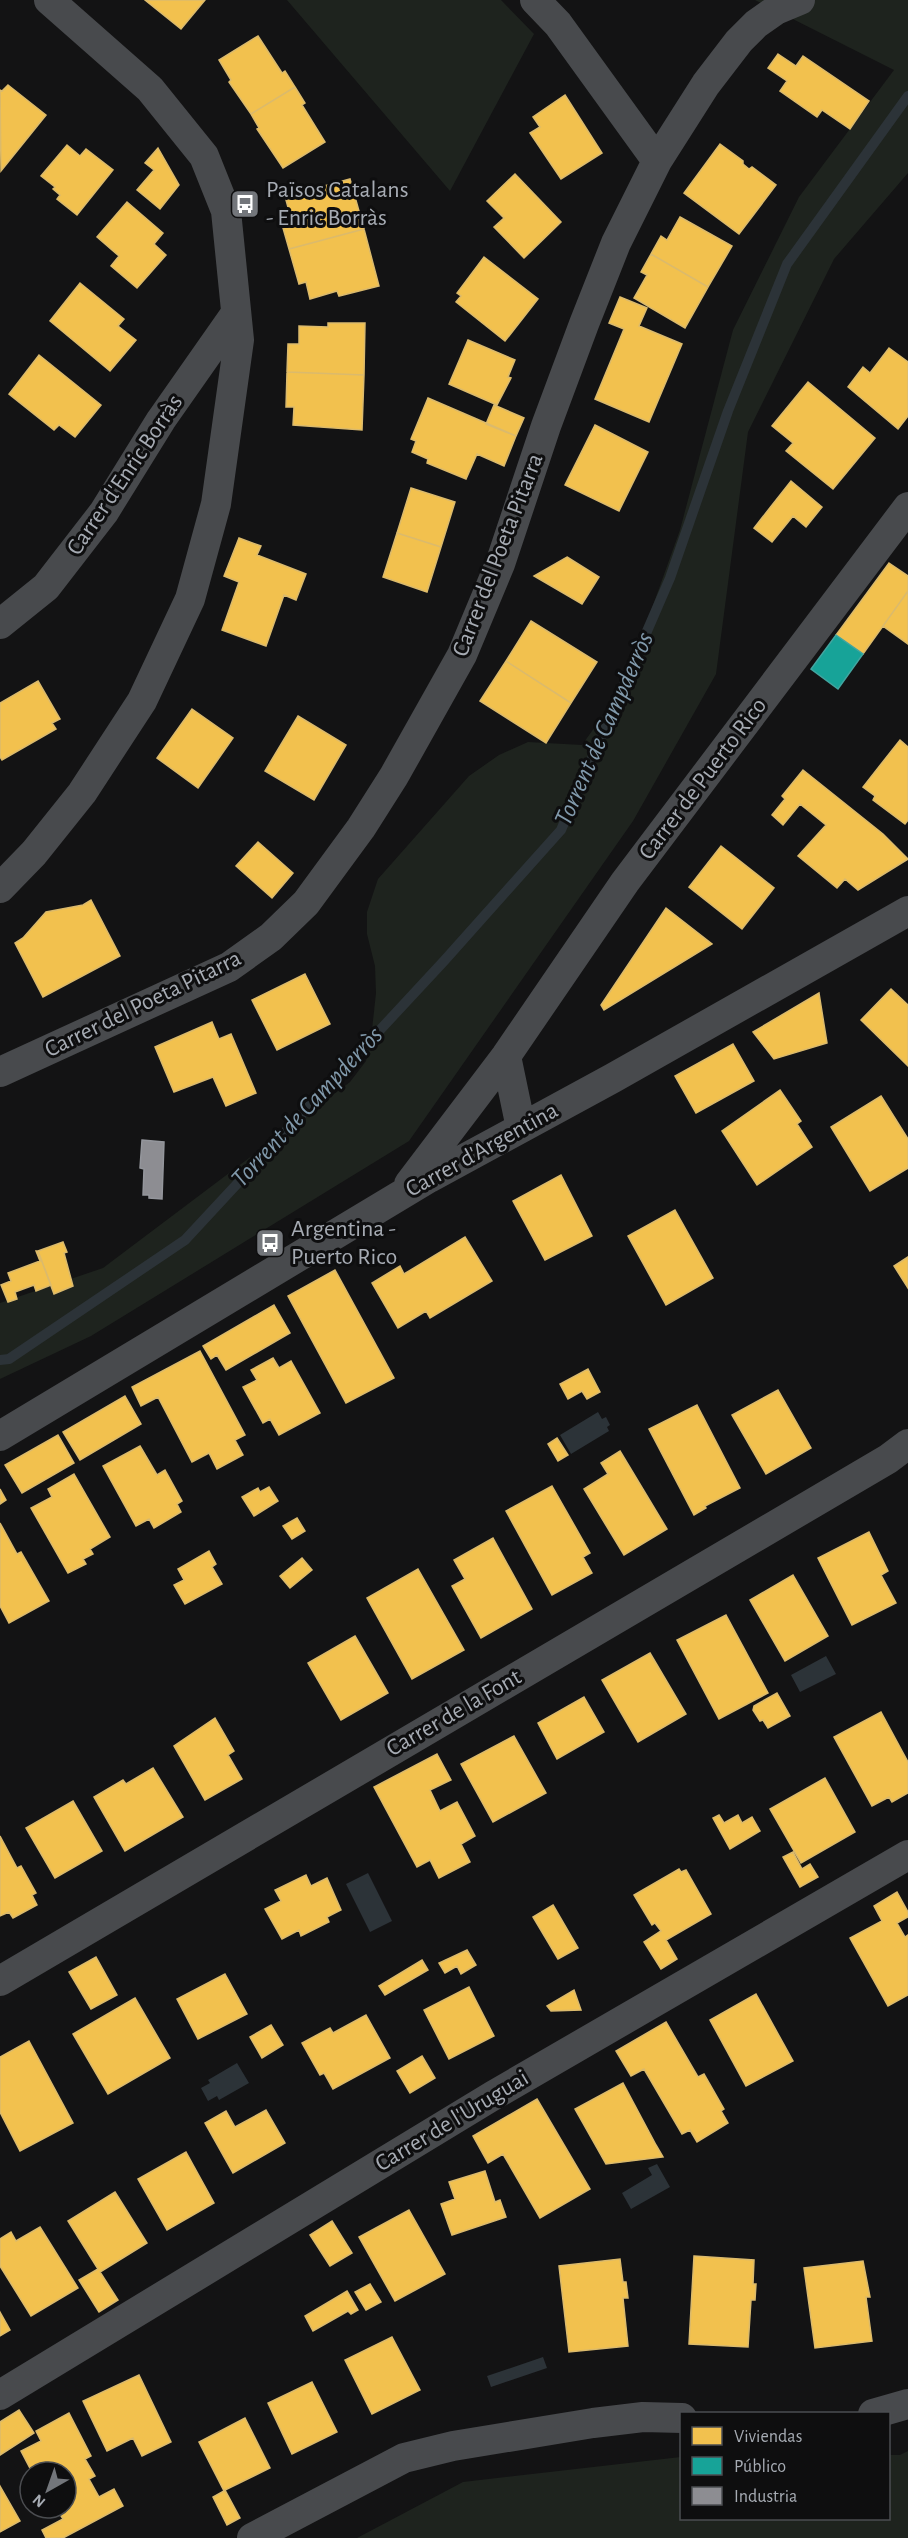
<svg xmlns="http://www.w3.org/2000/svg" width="908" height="2538" viewBox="0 0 908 2538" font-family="'Alegreya Sans',sans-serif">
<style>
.green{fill:#1e231e}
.water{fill:#2c3338}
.homes{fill:#f2c14e;stroke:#dbba6c;stroke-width:1.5}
.public{fill:#17a398;stroke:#42a5a0;stroke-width:1.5}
.industry{fill:#8d8d92;stroke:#94969c;stroke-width:1.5}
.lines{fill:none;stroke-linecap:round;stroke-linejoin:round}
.stream{stroke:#2c3338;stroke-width:10}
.street{stroke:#484a4d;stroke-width:30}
.labels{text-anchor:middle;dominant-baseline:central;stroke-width:6;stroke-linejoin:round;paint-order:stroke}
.poi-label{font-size:24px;fill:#a6abb3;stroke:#0e0e0f;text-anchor:start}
.street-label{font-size:24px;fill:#a6abb3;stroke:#0e0e0f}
.water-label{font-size:26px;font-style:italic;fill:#8199ab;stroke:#0e0e0f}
</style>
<rect width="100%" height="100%" fill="#131314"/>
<!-- green -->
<path class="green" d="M 287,0 L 501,0 L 534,34 L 450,191 Z
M 755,0 L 908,0 L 908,173 L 834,259 L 748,432 L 716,674 L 633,821 L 409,1141 L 91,1336 L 0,1379 L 0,1303 L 103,1268 L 350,1082 L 366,1061 L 371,1039 L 376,993 L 375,966 L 367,934 L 367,912 L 378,879 L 469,776 L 499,755 L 528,742 L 582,745 L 624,686 L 680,530 L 733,330 L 799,197 L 894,70 Z
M 908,2451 L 908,2538 L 357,2538 L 463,2482 L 681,2457 L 682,2518 L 888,2518 L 889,2455 L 900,2455 Z"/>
<!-- water -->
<path class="water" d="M 598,1412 L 602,1419 L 606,1417 L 610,1425 L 607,1427 L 609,1431 L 571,1454 L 560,1435 Z
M 826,1656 L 836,1674 L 800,1692 L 791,1675 Z
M 368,1873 L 392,1921 L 370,1932 L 346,1884 Z
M 237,2063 L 249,2083 L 219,2100 L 217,2096 L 208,2101 L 201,2088 L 210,2083 L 208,2080 Z
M 657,2164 L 670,2187 L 631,2209 L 622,2193 L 652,2175 L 648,2168 Z
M 543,2357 L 547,2368 L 491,2387 L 487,2376 Z"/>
<!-- homes -->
<path class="homes" d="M 145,0 L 205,0 L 181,29 Z
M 258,36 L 282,73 L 285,71 L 295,87 L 251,114 L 229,82 L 231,80 L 219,60 Z
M 778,54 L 796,66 L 803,56 L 869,101 L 850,129 L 822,110 L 817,117 L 780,91 L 787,81 L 768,68 Z
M 8,85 L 46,115 L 1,171 L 0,90 L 2,91 Z
M 295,87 L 305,103 L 302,105 L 325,142 L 283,168 L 257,129 L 259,128 L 251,114 Z
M 565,95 L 602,153 L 561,179 L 530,133 L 540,127 L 533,117 Z
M 720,144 L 743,161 L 743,164 L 749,169 L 752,167 L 776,185 L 739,234 L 684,193 Z
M 67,145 L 80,156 L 86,149 L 113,170 L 77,215 L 57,199 L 60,195 L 53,189 L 55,187 L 41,176 Z
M 158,148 L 179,185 L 160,209 L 137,190 L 154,170 L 145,163 Z
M 515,174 L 561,222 L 524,258 L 494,227 L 504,218 L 487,201 Z
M 350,179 L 364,229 L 289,249 L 281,221 L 291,218 L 286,200 L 314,192 L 313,189 Z
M 127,202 L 163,233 L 154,244 L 166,255 L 137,288 L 111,266 L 119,256 L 97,237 Z
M 680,217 L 732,246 L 708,287 L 651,254 L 661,236 L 667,240 Z
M 364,229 L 379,286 L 339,296 L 337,291 L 310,299 L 306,282 L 299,284 L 289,249 Z
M 651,254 L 708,287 L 685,328 L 634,298 L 647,275 L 641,272 Z
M 484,257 L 538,299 L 505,341 L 456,302 L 461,296 L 457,293 Z
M 80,283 L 124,319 L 118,326 L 136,340 L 110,371 L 50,321 Z
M 620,297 L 647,308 L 639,326 L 682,344 L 649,422 L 595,399 L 624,329 L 609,323 Z
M 328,323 L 365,323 L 364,375 L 287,372 L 288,344 L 299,344 L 299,326 L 328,327 Z
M 468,340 L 515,360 L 508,377 L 511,378 L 497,405 L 449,384 Z
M 889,348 L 908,362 L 908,416 L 898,429 L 848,387 L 863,367 L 870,373 Z
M 39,355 L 101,405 L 75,437 L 59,425 L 54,430 L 9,394 Z
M 287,372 L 364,375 L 362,430 L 293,425 L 294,407 L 286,407 Z
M 808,382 L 875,438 L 833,489 L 786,451 L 793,443 L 772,426 Z
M 428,398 L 516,436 L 504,466 L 477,454 L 466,479 L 427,463 L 428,459 L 412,452 L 416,441 L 411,439 Z
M 494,405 L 524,418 L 516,436 L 486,424 Z
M 595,425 L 648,452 L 619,511 L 565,485 Z
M 791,481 L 822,507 L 806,527 L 793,516 L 772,542 L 754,528 Z
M 411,488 L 455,502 L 441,547 L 397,533 Z
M 397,533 L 441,547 L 427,592 L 383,577 Z
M 239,538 L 261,546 L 257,555 L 306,574 L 296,600 L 284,595 L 266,646 L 222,630 L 239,582 L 224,576 Z
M 567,557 L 599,577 L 582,604 L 534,576 Z
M 889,563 L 908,576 L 908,591 L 863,654 L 836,635 Z
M 908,591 L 908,644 L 883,626 Z
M 531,621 L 597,662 L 571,703 L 506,661 Z
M 506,661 L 571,703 L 546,743 L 480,701 Z
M 38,681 L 60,719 L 52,723 L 56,729 L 2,760 L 0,757 L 0,703 Z
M 192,709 L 233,738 L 198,788 L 157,758 Z
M 298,716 L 346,745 L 314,800 L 265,771 Z
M 900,740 L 908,747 L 908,820 L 905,824 L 873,800 L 875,796 L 863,787 Z
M 803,770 L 883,834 L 908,859 L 858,890 L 845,879 L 837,888 L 798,856 L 826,825 L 800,804 L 783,825 L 772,815 L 785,799 L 782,796 Z
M 258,842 L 293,873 L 272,898 L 236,866 Z
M 721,846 L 774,888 L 742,929 L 689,887 Z
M 91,900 L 120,956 L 43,997 L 15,943 L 23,938 L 46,912 L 83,905 Z
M 666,908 L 712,944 L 604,1010 L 601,1005 Z
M 305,974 L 330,1024 L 277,1050 L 252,1000 Z
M 891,989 L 908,1005 L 908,1066 L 861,1020 Z
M 819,993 L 827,1043 L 774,1059 L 753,1032 Z
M 212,1022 L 219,1039 L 231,1034 L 256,1093 L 226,1106 L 213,1077 L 174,1092 L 155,1047 Z
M 733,1044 L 754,1081 L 696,1113 L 675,1076 Z
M 780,1090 L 801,1121 L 797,1124 L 812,1147 L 757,1185 L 722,1131 Z
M 881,1096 L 908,1139 L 908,1168 L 870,1191 L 831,1127 Z
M 561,1175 L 592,1236 L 545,1260 L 513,1201 Z
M 675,1210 L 713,1278 L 666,1305 L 628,1236 Z
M 465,1237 L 492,1281 L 430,1318 L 426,1311 L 398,1328 L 372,1283 L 400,1266 L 404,1274 Z
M 63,1242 L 67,1252 L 64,1253 L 73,1286 L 54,1294 L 38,1251 Z
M 36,1251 L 38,1251 L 51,1285 L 36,1291 L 34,1285 L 15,1292 L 17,1299 L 8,1302 L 1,1285 L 11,1281 L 8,1273 L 40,1261 Z
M 908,1257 L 908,1288 L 894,1266 Z
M 335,1270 L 394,1378 L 346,1403 L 288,1296 Z
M 274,1305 L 290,1333 L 226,1370 L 217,1355 L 211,1359 L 203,1346 Z
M 200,1351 L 245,1435 L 235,1440 L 243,1455 L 217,1469 L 209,1453 L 192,1462 L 158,1397 L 141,1406 L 132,1387 Z
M 273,1358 L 279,1368 L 291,1361 L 320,1413 L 279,1435 L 270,1419 L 263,1423 L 243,1387 L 257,1380 L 251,1370 Z
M 588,1369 L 600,1392 L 587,1399 L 582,1391 L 568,1399 L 560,1384 Z
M 778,1390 L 811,1448 L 766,1474 L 732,1415 Z
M 125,1396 L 141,1424 L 80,1460 L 63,1432 Z
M 697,1405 L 740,1488 L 705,1506 L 706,1508 L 694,1515 L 649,1429 Z
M 58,1435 L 74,1463 L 22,1493 L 5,1465 Z
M 557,1438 L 568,1455 L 558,1461 L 548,1444 Z
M 140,1446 L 157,1475 L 165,1470 L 182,1501 L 177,1504 L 181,1512 L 154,1528 L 149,1519 L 136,1526 L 103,1466 Z
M 620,1451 L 667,1529 L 624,1555 L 584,1489 L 608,1474 L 601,1463 Z
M 74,1474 L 110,1537 L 90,1549 L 93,1554 L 83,1559 L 86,1564 L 68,1573 L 31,1508 L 52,1497 L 48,1489 Z
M 552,1486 L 590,1553 L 583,1557 L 592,1573 L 552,1595 L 506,1511 Z
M 269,1487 L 278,1501 L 254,1516 L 242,1497 L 258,1488 L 260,1492 Z
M 0,1489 L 6,1500 L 0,1504 Z
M 297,1518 L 305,1531 L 292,1539 L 283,1526 Z
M 0,1523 L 17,1554 L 21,1552 L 49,1601 L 9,1623 L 0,1606 Z
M 869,1532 L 888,1571 L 881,1575 L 896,1603 L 852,1625 L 818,1558 Z
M 493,1538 L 532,1609 L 481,1638 L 452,1586 L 465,1579 L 454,1560 Z
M 209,1551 L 216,1564 L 212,1567 L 222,1584 L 185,1604 L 174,1585 L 184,1580 L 178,1569 Z
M 302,1558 L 312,1570 L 290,1588 L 280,1576 Z
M 418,1569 L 464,1650 L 412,1679 L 367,1598 Z
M 793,1575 L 828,1636 L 785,1661 L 750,1600 Z
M 726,1615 L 768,1693 L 719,1719 L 677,1640 Z
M 355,1636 L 388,1693 L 341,1720 L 308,1663 Z
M 650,1653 L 686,1714 L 638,1742 L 602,1680 Z
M 777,1693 L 790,1716 L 768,1728 L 763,1720 L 760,1721 L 753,1710 L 754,1706 Z
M 584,1697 L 604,1732 L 557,1759 L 538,1723 Z
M 881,1712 L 908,1762 L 908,1793 L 892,1802 L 889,1797 L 872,1806 L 834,1737 Z
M 215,1718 L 234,1751 L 228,1755 L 242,1779 L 205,1800 L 174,1746 Z
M 514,1736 L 546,1793 L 493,1822 L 461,1764 Z
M 437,1754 L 451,1780 L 430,1790 L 440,1811 L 457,1802 L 475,1836 L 461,1844 L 470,1862 L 439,1878 L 430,1860 L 417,1867 L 374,1787 Z
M 153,1768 L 183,1817 L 125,1851 L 94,1797 L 123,1780 L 126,1784 Z
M 825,1778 L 855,1832 L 801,1863 L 770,1809 Z
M 73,1801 L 102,1851 L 55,1878 L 26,1828 Z
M 719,1815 L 724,1823 L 738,1815 L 742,1823 L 752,1817 L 760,1831 L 730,1849 L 713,1818 Z
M 0,1836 L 17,1868 L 21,1866 L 36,1893 L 32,1895 L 37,1905 L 13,1918 L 9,1912 L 0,1916 Z
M 793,1852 L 802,1869 L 810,1864 L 818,1877 L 800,1887 L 783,1857 Z
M 679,1869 L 681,1872 L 686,1870 L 711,1914 L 666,1940 L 677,1959 L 661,1969 L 644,1942 L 661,1931 L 655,1923 L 652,1925 L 634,1895 Z
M 306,1875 L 311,1886 L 327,1878 L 341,1910 L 327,1917 L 329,1922 L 301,1936 L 299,1930 L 282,1939 L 265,1909 L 281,1901 L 275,1890 Z
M 897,1892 L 908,1912 L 908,1917 L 897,1923 L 905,1937 L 908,1935 L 908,1995 L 888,2006 L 850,1938 L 882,1921 L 874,1906 Z
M 553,1905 L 578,1948 L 558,1959 L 533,1917 Z
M 467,1950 L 476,1965 L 461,1974 L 457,1966 L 445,1973 L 439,1963 Z
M 96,1957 L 117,1995 L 91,2009 L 69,1972 Z
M 422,1960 L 428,1970 L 385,1995 L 379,1986 Z
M 225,1974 L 247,2014 L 198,2039 L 177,1999 Z
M 469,1987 L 494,2036 L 449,2059 L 424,2010 Z
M 574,1990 L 581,2010 L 551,2011 L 547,2006 Z
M 756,1994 L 793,2061 L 746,2086 L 710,2020 Z
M 135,1998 L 170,2058 L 108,2094 L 73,2034 Z
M 366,2015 L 390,2058 L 333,2089 L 324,2073 L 320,2075 L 302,2043 L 330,2028 L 333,2033 Z
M 666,2022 L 698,2077 L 704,2074 L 724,2109 L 721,2111 L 728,2123 L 697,2142 L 690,2130 L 682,2134 L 644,2069 L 631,2076 L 616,2051 Z
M 271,2025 L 283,2045 L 262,2058 L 250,2037 Z
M 29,2041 L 73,2123 L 20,2151 L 0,2112 L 0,2057 Z
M 422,2056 L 435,2078 L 410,2093 L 397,2071 Z
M 623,2083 L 656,2145 L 663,2157 L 606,2164 L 575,2109 Z
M 537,2099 L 590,2189 L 540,2218 L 503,2154 L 488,2163 L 473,2136 Z
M 266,2110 L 285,2143 L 233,2173 L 205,2123 L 226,2111 L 235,2127 Z
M 186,2152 L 214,2203 L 167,2230 L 138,2179 Z
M 485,2171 L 495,2202 L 500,2200 L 506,2217 L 452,2235 L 441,2204 L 455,2199 L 449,2182 Z
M 115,2192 L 147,2243 L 100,2272 L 118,2300 L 99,2312 L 79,2280 L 98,2269 L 68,2221 Z
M 409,2210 L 445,2274 L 395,2301 L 359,2237 Z
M 332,2221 L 352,2253 L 330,2266 L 310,2235 Z
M 40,2227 L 78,2288 L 31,2316 L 0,2266 L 0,2239 L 11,2232 L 16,2241 Z
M 694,2256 L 754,2260 L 753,2284 L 756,2284 L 755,2300 L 751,2300 L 748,2347 L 689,2344 Z
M 620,2259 L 623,2282 L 626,2282 L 628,2298 L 623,2298 L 628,2346 L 569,2352 L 559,2266 Z
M 863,2261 L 870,2297 L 866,2297 L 872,2341 L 815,2348 L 804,2268 Z
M 370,2284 L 381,2302 L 366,2310 L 355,2292 Z
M 347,2291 L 358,2310 L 351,2314 L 348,2311 L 313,2331 L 305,2316 Z
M 0,2312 L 10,2330 L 0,2336 Z
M 392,2337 L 420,2390 L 372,2414 L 345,2360 Z
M 139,2375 L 171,2442 L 142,2456 L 133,2438 L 107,2451 L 83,2401 Z
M 312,2382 L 337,2432 L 292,2454 L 268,2403 Z
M 19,2410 L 34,2433 L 0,2455 L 0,2422 Z
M 69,2413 L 91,2456 L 85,2459 L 95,2476 L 89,2479 L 99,2497 L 114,2489 L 123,2506 L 63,2538 L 46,2538 L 42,2530 L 63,2519 L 56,2508 L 66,2508 L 66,2472 L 32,2472 L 21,2451 L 41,2441 L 36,2431 Z
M 245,2418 L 270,2468 L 225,2490 L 240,2518 L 227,2525 L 213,2497 L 224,2491 L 199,2442 Z
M 0,2486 L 20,2521 L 0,2532 Z"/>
<!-- public -->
<path class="public" d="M 836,635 L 863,654 L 838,689 L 811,669 Z"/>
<!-- industry -->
<path class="industry" d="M 142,1140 L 164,1142 L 162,1199 L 149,1198 L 149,1195 L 143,1195 L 144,1169 L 140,1168 Z"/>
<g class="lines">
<!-- stream -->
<path class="stream" d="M 0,1360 L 9,1359 L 185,1240 L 444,961 L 561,830 L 670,578 L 728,411 L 787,264 L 908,96"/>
<!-- street -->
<path class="street" d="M 535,0 L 558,24 L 657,161
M 0,624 L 46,587 L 104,512 L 161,420 L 236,313
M 0,888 L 34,853 L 82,793 L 142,701 L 190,599 L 216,504 L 239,340 L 226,211 L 204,156 L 150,89 L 49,0
M 506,1056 L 521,1128
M 0,1072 L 229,967 L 271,937 L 306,903 L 361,828 L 394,776 L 462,655 L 500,564 L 546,426 L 584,324 L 616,243 L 657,161 L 706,84 L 739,41 L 756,24 L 776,10 L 800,0
M 409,1184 L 506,1056 L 625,882 L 908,507
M 0,1436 L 429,1178 L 613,1078 L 908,911
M 0,1981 L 888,1459 L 908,1444
M 0,2395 L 494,2095 L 908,1855
M 873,2414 L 908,2404
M 252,2538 L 404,2458 L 453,2446 L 593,2423 L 643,2417 L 682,2418"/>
</g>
<!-- icons -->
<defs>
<g id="bus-square" transform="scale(1.5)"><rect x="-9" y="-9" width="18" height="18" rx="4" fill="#73767b" stroke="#0e0e0f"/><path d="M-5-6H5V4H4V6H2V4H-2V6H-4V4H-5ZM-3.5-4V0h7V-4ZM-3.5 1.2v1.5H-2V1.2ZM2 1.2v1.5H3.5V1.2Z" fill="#fff"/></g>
</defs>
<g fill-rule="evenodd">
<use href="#bus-square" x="245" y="204"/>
<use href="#bus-square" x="270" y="1243"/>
</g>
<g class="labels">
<!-- poi labels -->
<g class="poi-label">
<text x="266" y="190">Països Catalans<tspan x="266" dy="28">- Enric Borràs</tspan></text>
<text x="291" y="1229">Argentina -<tspan x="291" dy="28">Puerto Rico</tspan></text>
</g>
<!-- street labels -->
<g class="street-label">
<text transform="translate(125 475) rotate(-56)">Carrer d'Enric Borràs</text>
<text transform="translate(498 555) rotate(-69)">Carrer del Poeta Pitarra</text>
<text transform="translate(703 779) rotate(-53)">Carrer de Puerto Rico</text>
<text transform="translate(143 1004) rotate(-26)">Carrer del Poeta Pitarra</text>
<text transform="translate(482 1150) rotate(-29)">Carrer d'Argentina</text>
<text transform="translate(454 1713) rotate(-30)">Carrer de la Font</text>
<text transform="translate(452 2121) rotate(-31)">Carrer de l'Uruguai</text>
</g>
<!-- water labels -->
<g class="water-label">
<text transform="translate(604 729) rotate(-66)">Torrent de Campderròs</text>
<text transform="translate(307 1107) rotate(-47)">Torrent de Campderròs</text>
</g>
</g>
<!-- legend -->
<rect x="680" y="2412" width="210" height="108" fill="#0e0e0f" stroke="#4b4d51" stroke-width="1.5"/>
<rect x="692" y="2427" width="30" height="18" fill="#f2c14e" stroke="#4b4d51" stroke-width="1.5"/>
<text x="734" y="2442" font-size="18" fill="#a6abb3">Viviendas</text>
<rect x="692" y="2457" width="30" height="18" fill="#17a398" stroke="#4b4d51" stroke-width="1.5"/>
<text x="734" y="2472" font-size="18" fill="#a6abb3">Público</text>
<rect x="692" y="2487" width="30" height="18" fill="#8d8d92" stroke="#4b4d51" stroke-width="1.5"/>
<text x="734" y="2502" font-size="18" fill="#a6abb3">Industria</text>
<!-- north arrow -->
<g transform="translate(48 2490) rotate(220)"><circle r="28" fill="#0e0e0f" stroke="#4b4d51" stroke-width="1.5"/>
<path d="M0-4.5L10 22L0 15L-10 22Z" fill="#73767b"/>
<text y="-9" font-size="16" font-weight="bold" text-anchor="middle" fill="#a6abb3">N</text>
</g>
</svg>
